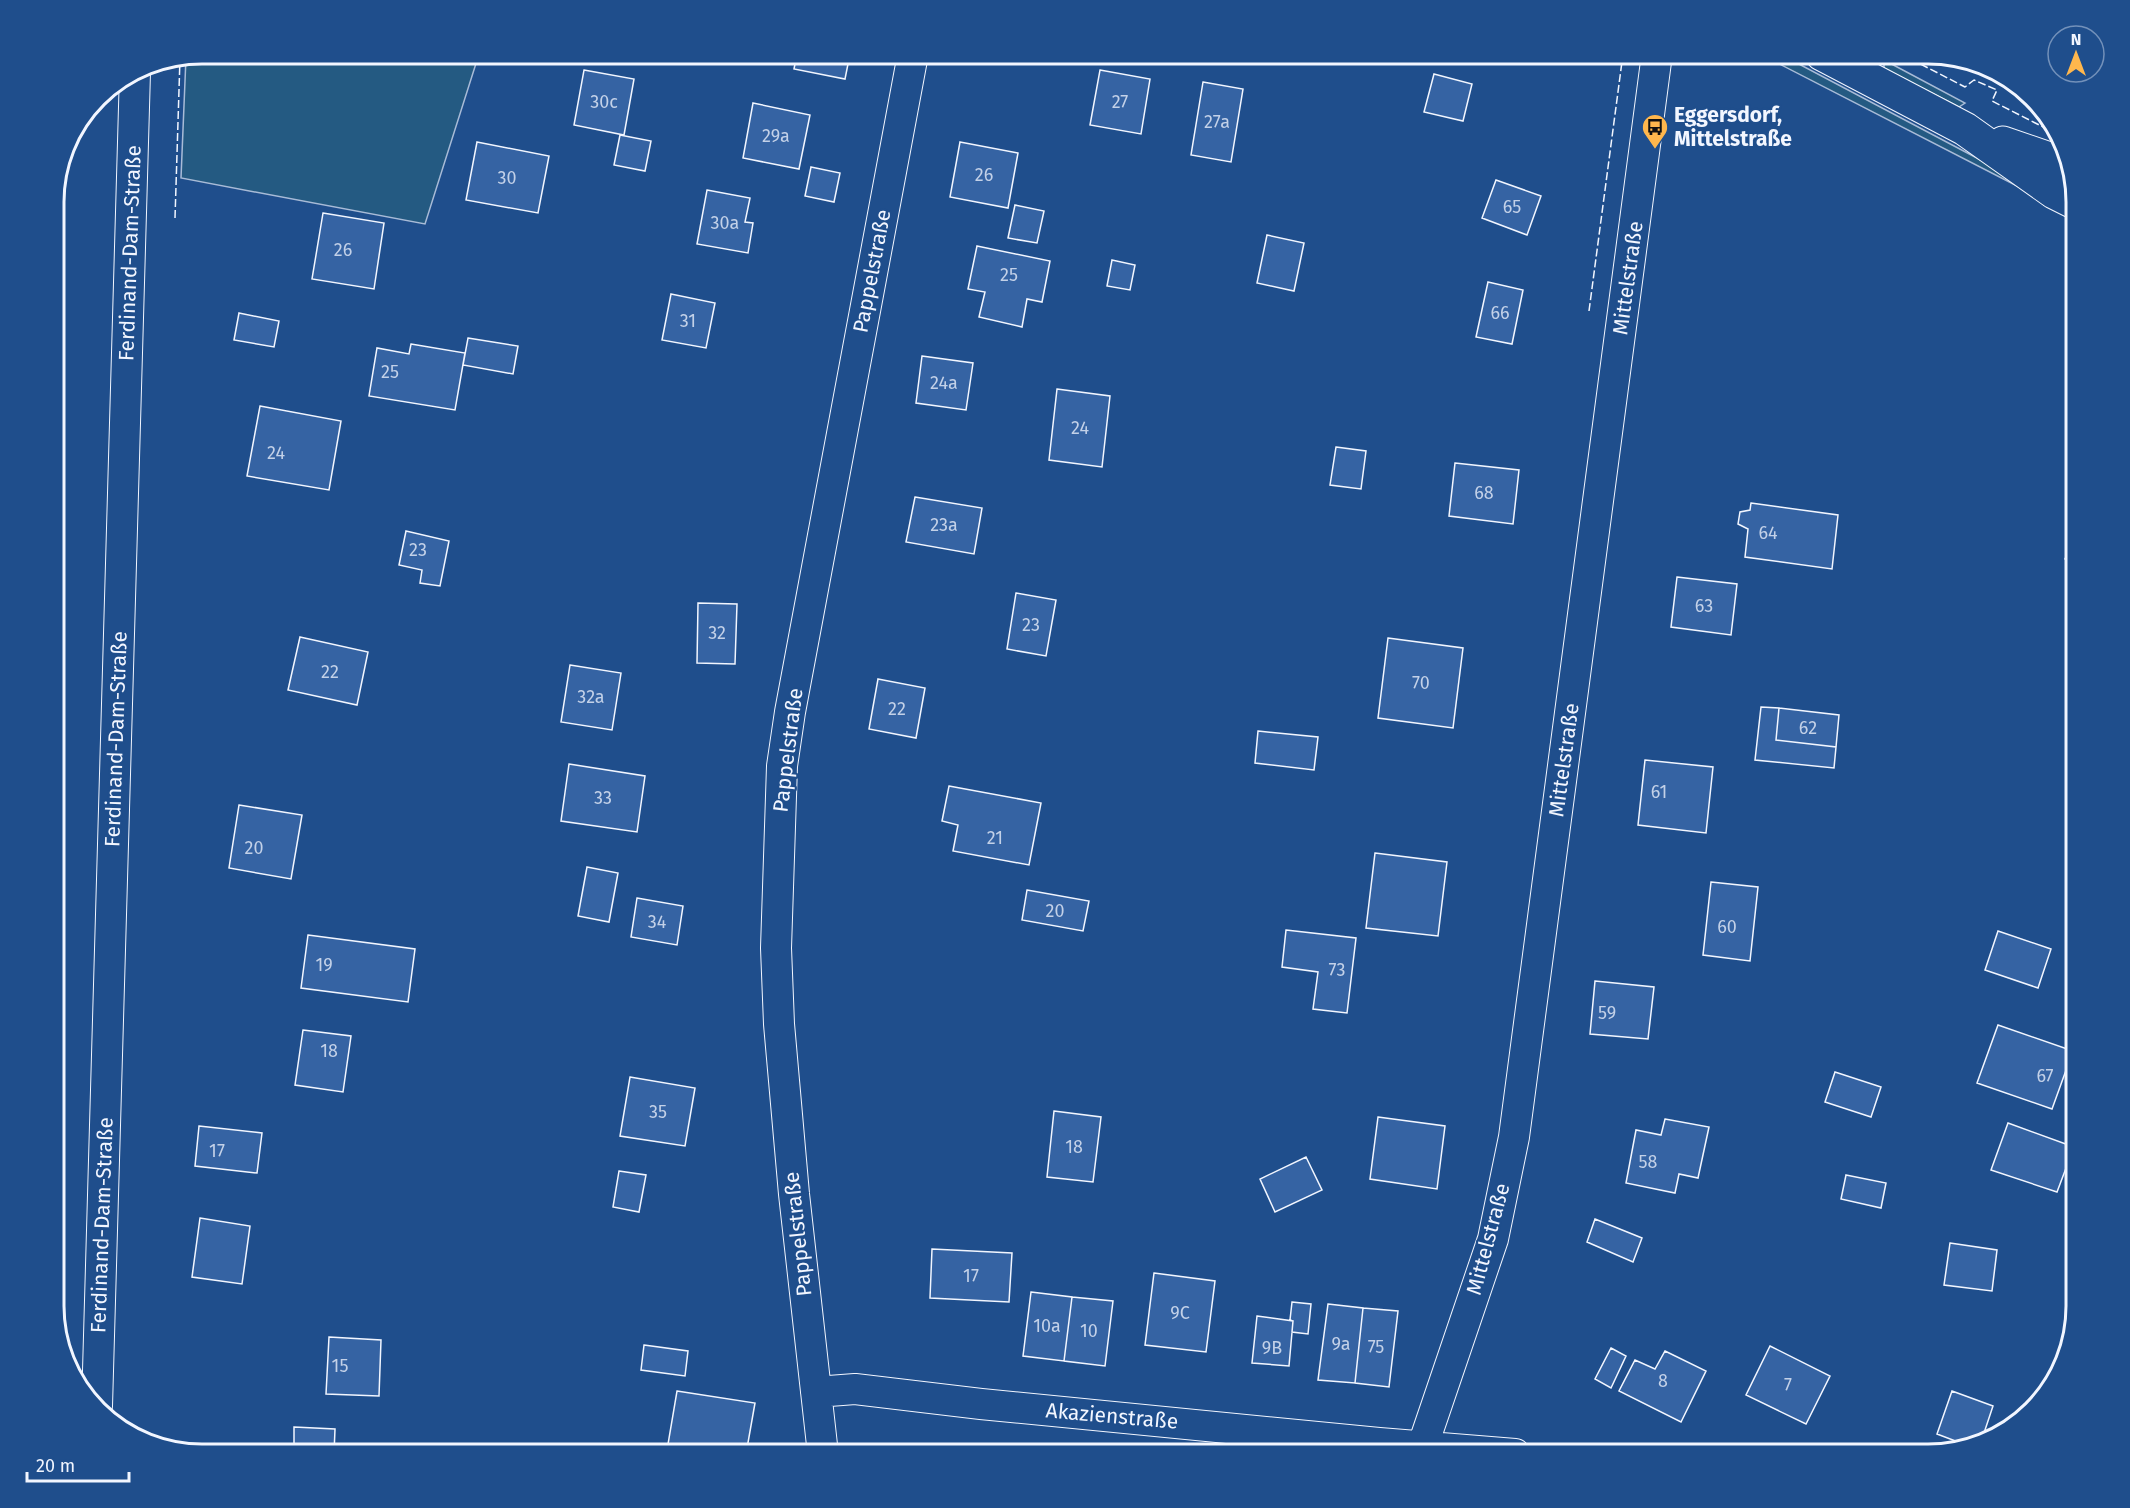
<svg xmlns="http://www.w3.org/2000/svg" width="2130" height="1508" viewBox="0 0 2130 1508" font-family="'Fira Sans',sans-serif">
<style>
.green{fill:#245a82;stroke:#a8bbd7;stroke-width:1.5}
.building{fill:#3563a3;stroke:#f2f6ff;stroke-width:1.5}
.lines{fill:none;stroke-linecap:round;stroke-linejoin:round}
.street-casing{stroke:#f2f6ff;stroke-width:32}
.secondary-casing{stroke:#f2f6ff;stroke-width:35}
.street{stroke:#1f4e8c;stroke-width:30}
.secondary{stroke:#1f4e8c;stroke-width:33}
.fence{stroke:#f2f6ff;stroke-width:1.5;stroke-dasharray:8 3;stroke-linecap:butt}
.labels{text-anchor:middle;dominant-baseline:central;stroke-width:4.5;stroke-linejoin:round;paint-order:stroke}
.number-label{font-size:18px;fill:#c3d1e8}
.poi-label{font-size:21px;font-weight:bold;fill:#f2f6ff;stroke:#1f4e8c;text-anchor:start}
.street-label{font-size:21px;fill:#f2f6ff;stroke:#1f4e8c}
.rim{fill:none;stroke:#f2f6ff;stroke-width:3}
</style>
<rect width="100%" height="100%" fill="#1f4e8c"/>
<!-- green -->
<path class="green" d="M 202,54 L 479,54 L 425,224 L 181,178 L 186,57 Z
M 1760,54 L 1780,54 L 1992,166 L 2021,188 Z
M 1884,60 L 1965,103 L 1959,107 L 1884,69 Z"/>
<!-- building -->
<path class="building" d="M 797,54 L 850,54 L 845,79 L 794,69 Z
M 584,70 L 634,79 L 624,135 L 574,125 Z
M 1100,70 L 1150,79 L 1141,134 L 1090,125 Z
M 1434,74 L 1472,84 L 1463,121 L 1424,112 Z
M 1203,82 L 1243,89 L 1231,162 L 1191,155 Z
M 753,103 L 810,115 L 799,169 L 743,158 Z
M 620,135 L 651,141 L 645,171 L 614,165 Z
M 477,142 L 549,156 L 538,213 L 466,200 Z
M 960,142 L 1018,153 L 1008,208 L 950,197 Z
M 811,167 L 840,173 L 834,202 L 805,196 Z
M 1496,180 L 1541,196 L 1527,235 L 1482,218 Z
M 707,190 L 750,198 L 745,222 L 753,223 L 748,253 L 697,244 Z
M 1015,205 L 1044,211 L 1037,243 L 1008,238 Z
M 323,213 L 384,223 L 374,289 L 312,279 Z
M 1267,235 L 1304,243 L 1294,291 L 1257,283 Z
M 977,246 L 1050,261 L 1042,302 L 1027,299 L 1022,327 L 979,317 L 985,292 L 968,289 Z
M 1112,260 L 1135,265 L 1130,290 L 1107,286 Z
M 1488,282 L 1523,290 L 1512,344 L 1476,337 Z
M 671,294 L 715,303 L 706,348 L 662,340 Z
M 239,313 L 279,321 L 274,347 L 234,340 Z
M 468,338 L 518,346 L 513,374 L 463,365 Z
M 411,344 L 465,353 L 455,410 L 369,396 L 377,348 L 409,354 Z
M 922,356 L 973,363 L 966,410 L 916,403 Z
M 1057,389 L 1110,396 L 1102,467 L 1049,460 Z
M 260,406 L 341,421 L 329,490 L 247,476 Z
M 1336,447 L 1366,451 L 1361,489 L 1330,485 Z
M 1455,463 L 1519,470 L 1513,524 L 1449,516 Z
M 915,497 L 982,508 L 974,554 L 906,542 Z
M 1751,503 L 1838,515 L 1832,569 L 1745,557 L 1748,529 L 1738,524 L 1740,512 L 1750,510 Z
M 406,531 L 449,541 L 440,586 L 420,583 L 422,570 L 399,565 Z
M 2076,537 L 2076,564 L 2065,559 Z
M 1677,577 L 1737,584 L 1731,635 L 1671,627 Z
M 1016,593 L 1056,600 L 1046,656 L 1007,649 Z
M 698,603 L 737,604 L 735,664 L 697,663 Z
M 300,637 L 368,652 L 357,705 L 288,690 Z
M 1388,638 L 1463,648 L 1453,728 L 1378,718 Z
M 570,665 L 621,673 L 612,730 L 561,722 Z
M 878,679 L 925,688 L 916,738 L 869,729 Z
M 1761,707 L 1779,708 L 1776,740 L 1836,747 L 1834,768 L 1755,760 Z
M 1779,708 L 1839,715 L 1836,747 L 1776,740 Z
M 1258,731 L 1318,737 L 1314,770 L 1255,763 Z
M 1645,760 L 1713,767 L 1706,833 L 1638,825 Z
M 569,764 L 645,776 L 637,832 L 561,821 Z
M 949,786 L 1041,803 L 1029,865 L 953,851 L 958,825 L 942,821 Z
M 239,805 L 302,815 L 291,879 L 229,868 Z
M 1375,853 L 1447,862 L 1438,936 L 1366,928 Z
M 587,867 L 618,873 L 609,922 L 578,916 Z
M 2076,879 L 2076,905 L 2068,902 Z
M 1711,882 L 1758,887 L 1750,961 L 1703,955 Z
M 1027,890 L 1089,901 L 1083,931 L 1022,920 Z
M 637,898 L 683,906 L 677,945 L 631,937 Z
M 1286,930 L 1356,938 L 1347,1013 L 1313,1009 L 1318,972 L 1282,967 Z
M 1998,931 L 2051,949 L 2038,988 L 1985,970 Z
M 308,935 L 415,949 L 408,1002 L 301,988 Z
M 1595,981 L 1654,987 L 1648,1039 L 1590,1034 Z
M 1998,1025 L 2073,1051 L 2052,1109 L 1977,1083 Z
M 303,1030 L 351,1036 L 343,1092 L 295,1085 Z
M 1835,1072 L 1881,1087 L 1871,1117 L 1825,1102 Z
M 630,1077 L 695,1088 L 685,1146 L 620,1136 Z
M 1054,1111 L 1101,1117 L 1093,1182 L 1047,1177 Z
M 1378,1117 L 1445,1126 L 1437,1189 L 1370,1179 Z
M 1665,1119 L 1709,1127 L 1698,1178 L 1679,1174 L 1675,1193 L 1626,1183 L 1636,1130 L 1661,1135 Z
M 2008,1123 L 2074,1147 L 2057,1192 L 1991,1170 Z
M 199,1126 L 262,1133 L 257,1173 L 195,1166 Z
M 1306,1157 L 1322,1190 L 1275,1212 L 1260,1179 Z
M 619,1171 L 646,1175 L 639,1212 L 613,1207 Z
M 1846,1175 L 1886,1183 L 1881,1208 L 1841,1199 Z
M 200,1218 L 250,1226 L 242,1284 L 192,1277 Z
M 1595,1219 L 1642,1238 L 1633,1262 L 1587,1242 Z
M 1950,1243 L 1997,1250 L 1992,1291 L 1944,1285 Z
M 932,1249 L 1012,1253 L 1009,1302 L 930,1298 Z
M 1154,1273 L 1215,1281 L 1206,1352 L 1145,1345 Z
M 1031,1292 L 1072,1297 L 1064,1361 L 1023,1356 Z
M 1072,1297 L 1113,1301 L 1105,1366 L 1064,1361 Z
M 1292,1302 L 1311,1304 L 1308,1334 L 1292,1332 L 1293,1321 L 1290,1320 Z
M 1328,1304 L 1363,1308 L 1355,1383 L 1318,1380 Z
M 1363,1308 L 1398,1311 L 1389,1387 L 1355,1383 Z
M 1257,1316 L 1293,1321 L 1289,1366 L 1252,1363 Z
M 329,1337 L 381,1340 L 379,1396 L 326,1394 Z
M 644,1345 L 688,1351 L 685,1376 L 641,1370 Z
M 1770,1346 L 1830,1376 L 1806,1424 L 1746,1395 Z
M 1611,1348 L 1626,1356 L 1611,1388 L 1595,1379 Z
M 1665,1351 L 1706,1371 L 1681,1422 L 1619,1391 L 1635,1360 L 1655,1369 Z
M 677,1391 L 755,1403 L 746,1454 L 694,1454 L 667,1450 Z
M 1952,1391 L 1993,1406 L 1981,1442 L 1966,1445 L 1937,1434 Z
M 294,1427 L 335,1429 L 334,1454 L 294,1454 Z"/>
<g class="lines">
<!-- street casing -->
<g class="street-casing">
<path id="street" d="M 816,1392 L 855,1389 L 981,1404 L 1379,1443 L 1515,1454
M 97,1406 L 135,72
M 823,1454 L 794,1194 L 779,1024 L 776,948 L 782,766 L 790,712 L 913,54
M 1420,1454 L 1493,1239 L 1514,1137 L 1657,54"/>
</g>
<!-- secondary casing -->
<g class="secondary-casing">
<path id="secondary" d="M 1822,54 L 1965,129 L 2054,192 L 2076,203
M 2003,143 L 2067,165"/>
</g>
<!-- street -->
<use href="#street" class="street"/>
<!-- secondary -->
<use href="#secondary" class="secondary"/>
<!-- fence -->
<path class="fence" d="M 1901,54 L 1965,87 L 1974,80 L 1997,90 L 1992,101 L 2059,135
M 175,218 L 180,58
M 1589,311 L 1623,54"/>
</g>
<!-- icons -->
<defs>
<g id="bus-pin" transform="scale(1.35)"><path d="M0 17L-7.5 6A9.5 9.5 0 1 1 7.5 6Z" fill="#ffb74d" stroke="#1f4e8c"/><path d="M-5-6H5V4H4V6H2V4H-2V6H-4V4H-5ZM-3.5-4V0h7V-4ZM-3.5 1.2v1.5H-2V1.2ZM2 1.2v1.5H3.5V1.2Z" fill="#111"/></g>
</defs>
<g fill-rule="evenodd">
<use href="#bus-pin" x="1655" y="127"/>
</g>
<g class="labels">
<!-- number labels -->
<g class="number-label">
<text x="604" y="102">30c</text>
<text x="1120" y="102">27</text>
<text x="1217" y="122">27a</text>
<text x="776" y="136">29a</text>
<text x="984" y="175">26</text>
<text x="507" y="178">30</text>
<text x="1512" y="207">65</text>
<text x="725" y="223">30a</text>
<text x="343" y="250">26</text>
<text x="1009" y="275">25</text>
<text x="1500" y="313">66</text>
<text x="688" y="321">31</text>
<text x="390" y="372">25</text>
<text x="944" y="383">24a</text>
<text x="1080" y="428">24</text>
<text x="276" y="453">24</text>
<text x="1484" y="493">68</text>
<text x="944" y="525">23a</text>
<text x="1768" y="533">64</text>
<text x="418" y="550">23</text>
<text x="1704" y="606">63</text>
<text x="1031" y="625">23</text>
<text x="717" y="633">32</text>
<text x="330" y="672">22</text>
<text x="1421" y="683">70</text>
<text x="591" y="697">32a</text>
<text x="897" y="709">22</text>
<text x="1808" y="728">62</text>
<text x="1659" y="792">61</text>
<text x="603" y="798">33</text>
<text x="995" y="838">21</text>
<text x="254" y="848">20</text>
<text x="1055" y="911">20</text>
<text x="657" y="922">34</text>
<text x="1727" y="927">60</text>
<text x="324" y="965">19</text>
<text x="1337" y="970">73</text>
<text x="1607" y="1013">59</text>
<text x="329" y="1051">18</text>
<text x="2045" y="1076">67</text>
<text x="658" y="1112">35</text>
<text x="1074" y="1147">18</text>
<text x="217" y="1151">17</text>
<text x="1648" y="1162">58</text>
<text x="971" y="1276">17</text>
<text x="1180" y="1313">9C</text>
<text x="1047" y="1326">10a</text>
<text x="1089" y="1331">10</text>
<text x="1341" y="1344">9a</text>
<text x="1376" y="1347">75</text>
<text x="1272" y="1348">9B</text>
<text x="340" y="1366">15</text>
<text x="1663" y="1381">8</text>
<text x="1788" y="1385">7</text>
</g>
<!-- poi labels -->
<g class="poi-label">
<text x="1674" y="115">Eggersdorf,<tspan x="1674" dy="24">Mittelstraße</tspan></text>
</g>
<!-- street labels -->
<g class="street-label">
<text transform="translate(130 253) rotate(-88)">Ferdinand-Dam-Straße</text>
<text transform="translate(872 271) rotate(-79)">Pappelstraße</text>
<text transform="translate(1628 278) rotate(-82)">Mittelstraße</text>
<text transform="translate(116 739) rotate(-88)">Ferdinand-Dam-Straße</text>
<text transform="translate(788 750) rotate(-83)">Pappelstraße</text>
<text transform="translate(1564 760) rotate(-82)">Mittelstraße</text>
<text transform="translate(102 1225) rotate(-88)">Ferdinand-Dam-Straße</text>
<text transform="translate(798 1234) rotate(-96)">Pappelstraße</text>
<text transform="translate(1488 1239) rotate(-75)">Mittelstraße</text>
<text transform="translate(1112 1416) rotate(5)">Akazienstraße</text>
</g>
</g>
<!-- crop -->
<path d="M0 0H2130V1508H0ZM202 64H1928A138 138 0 0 1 2066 202V1306A138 138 0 0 1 1928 1444H202A138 138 0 0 1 64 1306V202A138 138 0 0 1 202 64Z" fill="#1f4e8c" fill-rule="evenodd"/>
<path class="rim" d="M202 64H1928A138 138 0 0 1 2066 202V1306A138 138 0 0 1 1928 1444H202A138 138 0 0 1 64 1306V202A138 138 0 0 1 202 64Z"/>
<!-- north arrow -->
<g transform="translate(2076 54)"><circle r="28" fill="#1f4e8c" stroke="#7391ba" stroke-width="1.5"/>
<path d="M0-4.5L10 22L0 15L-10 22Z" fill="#ffb74d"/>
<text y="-9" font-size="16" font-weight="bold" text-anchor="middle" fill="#f2f6ff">N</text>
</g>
<!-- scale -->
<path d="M27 1472v9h102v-9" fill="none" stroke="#f2f6ff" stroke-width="3"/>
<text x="36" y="1472" font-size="18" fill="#f2f6ff" stroke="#1f4e8c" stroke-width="4.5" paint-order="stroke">20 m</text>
</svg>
